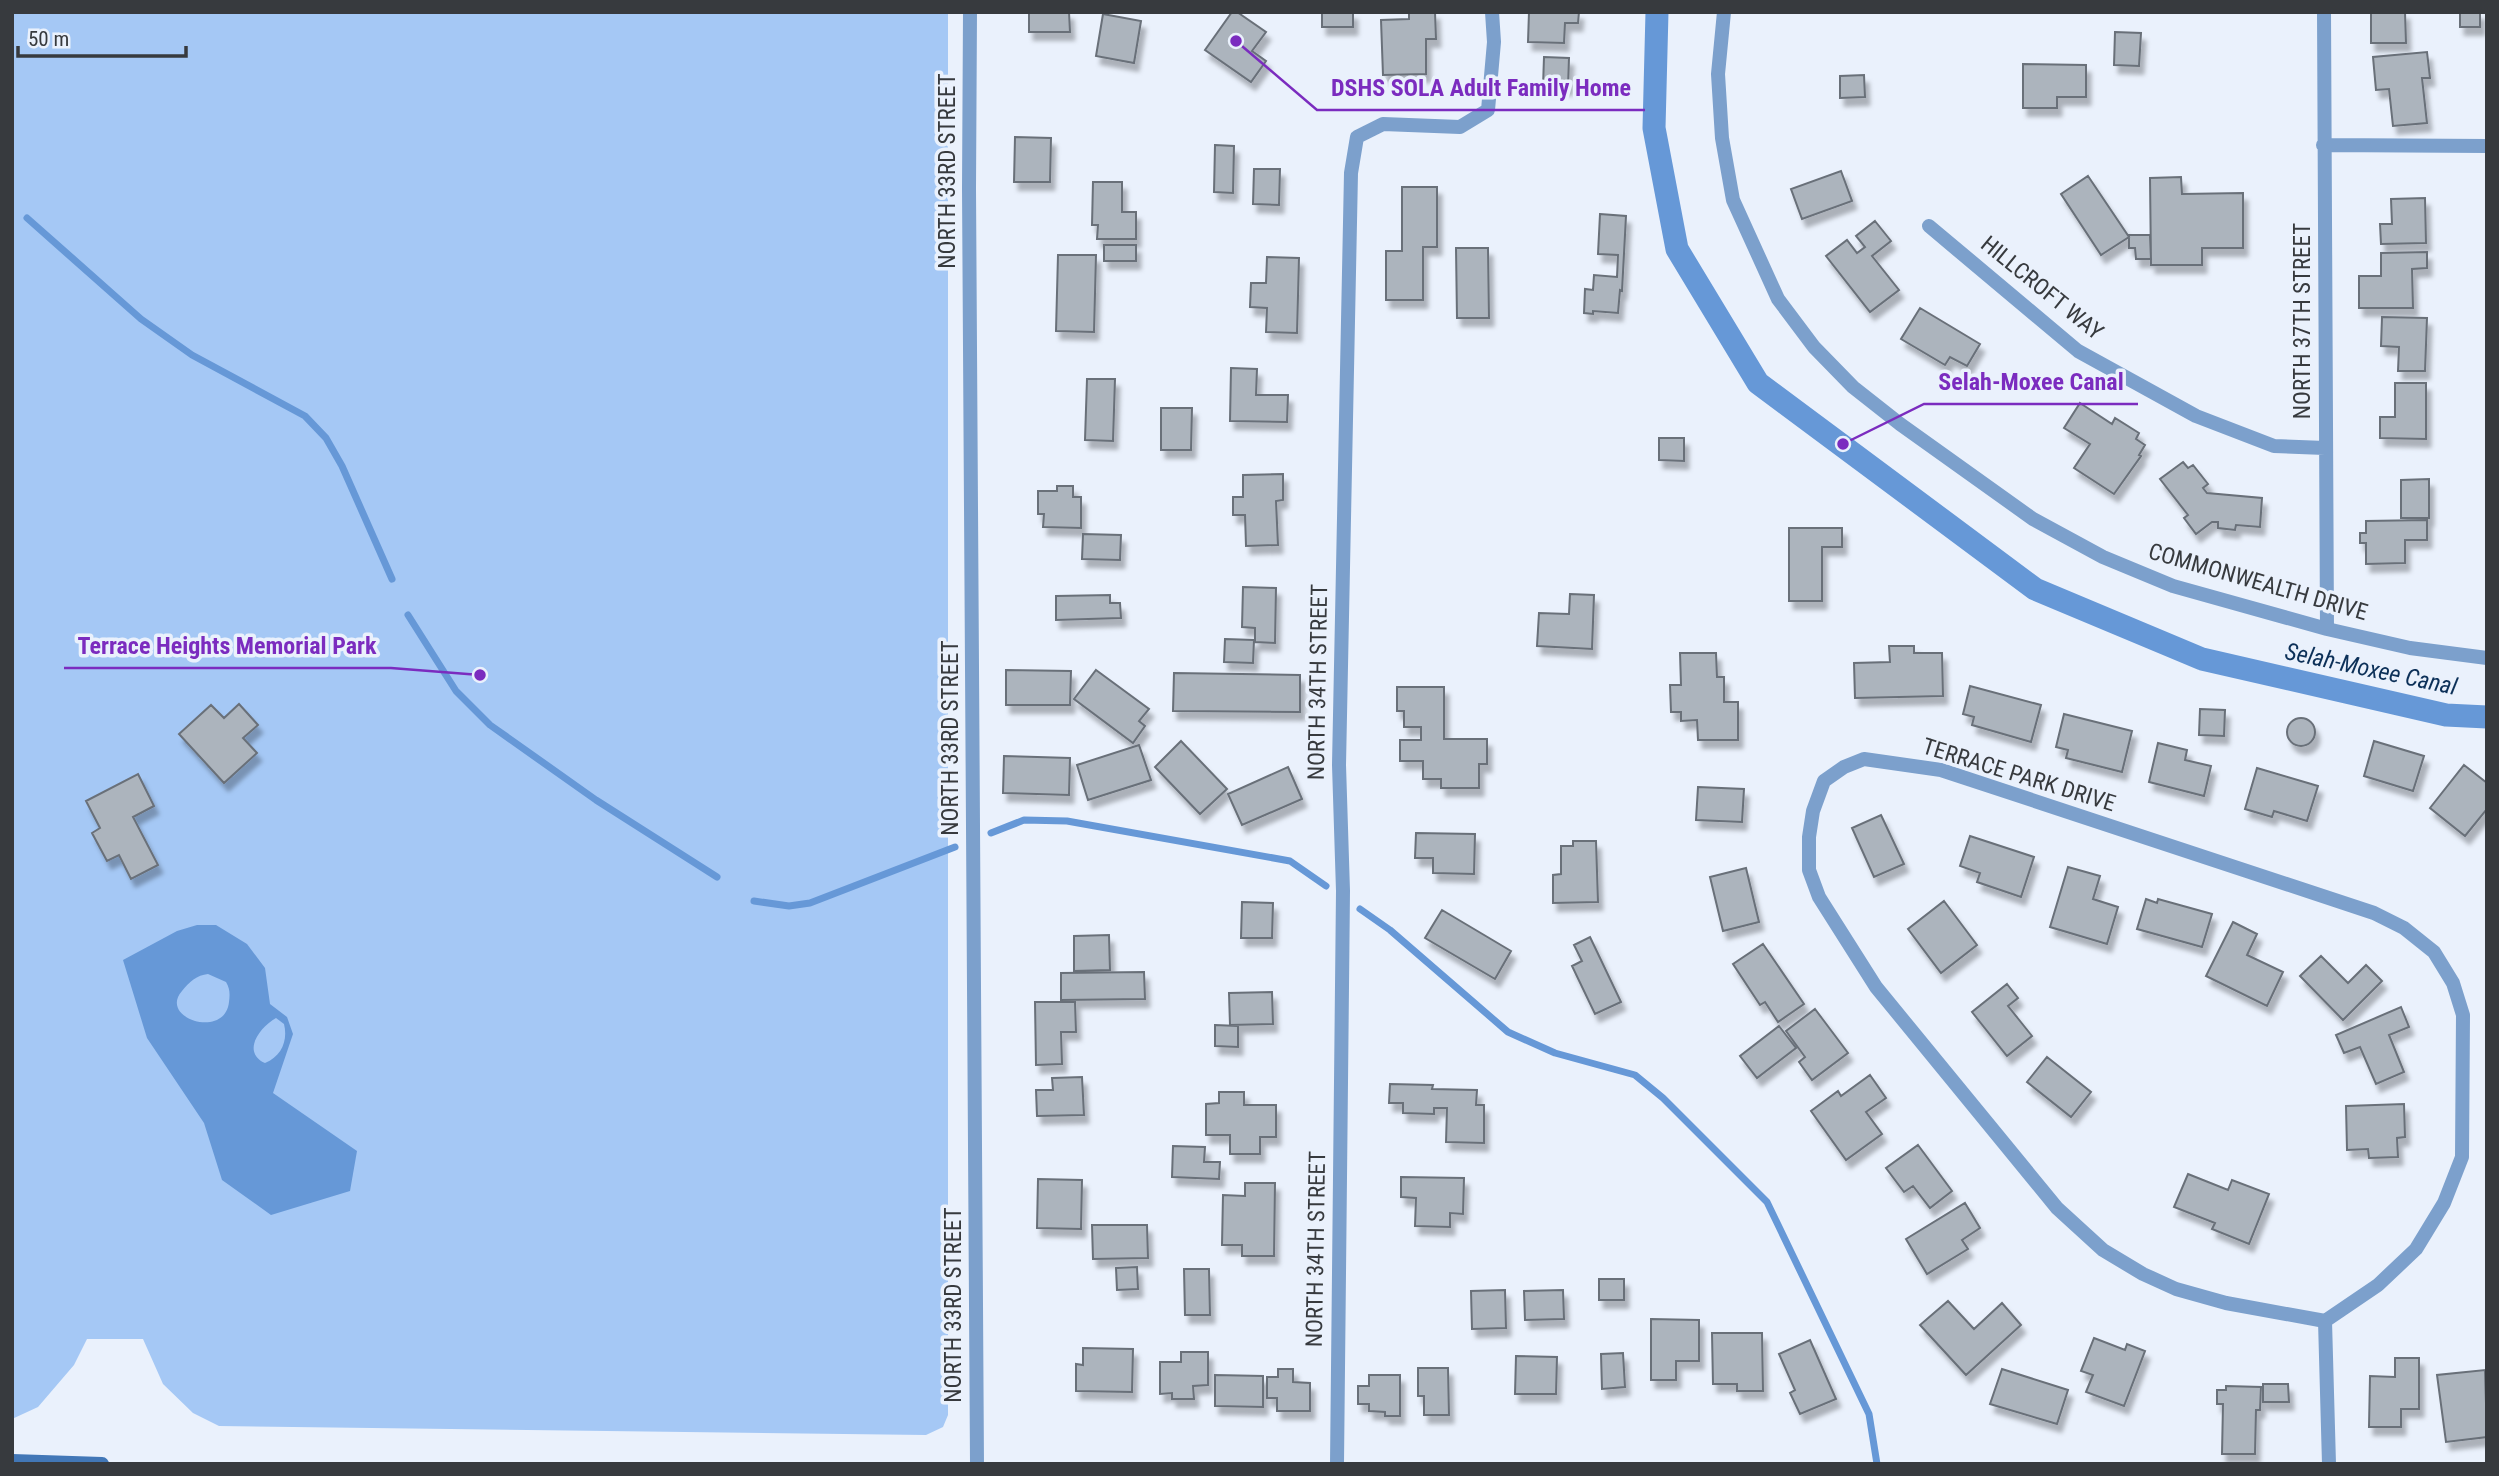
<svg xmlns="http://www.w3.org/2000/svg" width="2499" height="1476" viewBox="0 0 2499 1476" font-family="'Roboto Condensed',sans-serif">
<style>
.green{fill:#a5c8f5}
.water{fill:#6698d7;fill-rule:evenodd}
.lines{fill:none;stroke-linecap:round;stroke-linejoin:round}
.stream{stroke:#6698d7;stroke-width:7}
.canal{stroke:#6698d7;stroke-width:23}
.building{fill:#acb4bd;stroke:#697079;stroke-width:2;filter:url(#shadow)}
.minor{stroke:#7ca0cc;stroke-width:14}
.secondary{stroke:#4277b7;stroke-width:14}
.labels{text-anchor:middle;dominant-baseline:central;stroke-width:7;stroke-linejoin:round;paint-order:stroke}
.street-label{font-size:23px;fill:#373a3e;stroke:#eaf1fc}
.water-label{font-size:24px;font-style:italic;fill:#0c3058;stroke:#eaf1fc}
.leader{fill:none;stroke:#7b2cbf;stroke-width:2.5}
.callout-dot{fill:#7b2cbf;stroke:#eaf1fc;stroke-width:2.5}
.callout-label{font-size:24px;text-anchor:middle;font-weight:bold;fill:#7b2cbf;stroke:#eaf1fc;stroke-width:7;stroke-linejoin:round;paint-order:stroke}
</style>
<defs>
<filter id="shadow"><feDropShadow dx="4.5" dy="8" stdDeviation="2" flood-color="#0004"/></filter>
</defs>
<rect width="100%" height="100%" fill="#eaf1fc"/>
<!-- green -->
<path class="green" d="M 12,12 L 948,12 L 948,1415 L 943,1427 L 926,1435 L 219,1426 L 193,1413 L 163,1384 L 143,1339 L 87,1339 L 74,1365 L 38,1407 L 12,1419 Z"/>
<!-- water -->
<path class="water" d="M 197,925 L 216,925 L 247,944 L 265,968 L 270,1004 L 287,1017 L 293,1034 L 273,1093 L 357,1151 L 350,1191 L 271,1215 L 222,1180 L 204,1123 L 147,1038 L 123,960 L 177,931 ZM 208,974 L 226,982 C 230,989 230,994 229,1002 C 225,1040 158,1018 182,991 C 189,982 197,975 208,974 ZM 276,1018 L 284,1024 C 288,1040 282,1056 265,1063 C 241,1052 260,1027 276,1018 Z"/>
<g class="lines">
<!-- stream -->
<path class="stream" d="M 27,218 L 141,319 L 192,355 L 305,416 L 326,438 L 342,466 L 392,579
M 408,615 L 456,691 L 490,725 L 596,800 L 717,877
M 991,833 L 1024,820 L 1067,821 L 1290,861 L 1326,886
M 754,901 L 789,906 L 810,903 L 955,847
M 1360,909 L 1390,930 L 1508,1032 L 1555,1053 L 1635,1075 L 1663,1098 L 1767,1202 L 1869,1414 L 1877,1464"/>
<!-- canal -->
<path class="canal" d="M 1657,12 L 1654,128 L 1677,249 L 1758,383 L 2035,589 L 2202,659 L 2446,715 L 2487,717"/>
</g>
<!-- building -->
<path class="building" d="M 1029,12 L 1069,12 L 1070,32 L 1029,32 Z
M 1232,12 L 1237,12 L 1266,32 L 1252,51 L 1266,61 L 1251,82 L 1205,50 Z
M 1322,12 L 1353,12 L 1353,27 L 1322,27 Z
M 1409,12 L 1435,12 L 1436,39 L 1426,39 L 1426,74 L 1383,75 L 1381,20 L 1409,19 Z
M 1529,12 L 1579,12 L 1578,23 L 1565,23 L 1564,43 L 1528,42 Z
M 2371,12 L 2405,12 L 2406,43 L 2371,43 Z
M 2460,12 L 2480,12 L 2480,27 L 2460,27 Z
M 1103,14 L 1141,21 L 1134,63 L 1096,56 Z
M 2115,32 L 2141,33 L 2139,66 L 2114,65 Z
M 2427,52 L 2430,78 L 2422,78 L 2427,123 L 2393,126 L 2389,89 L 2376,90 L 2373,57 Z
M 1544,57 L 1569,58 L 1568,87 L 1543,87 Z
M 2023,64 L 2086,65 L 2086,97 L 2057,97 L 2057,108 L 2023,108 Z
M 1864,75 L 1865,97 L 1840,98 L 1840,76 Z
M 1015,137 L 1051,138 L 1050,182 L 1014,182 Z
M 1215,145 L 1234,146 L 1233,193 L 1214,192 Z
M 1254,169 L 1280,169 L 1279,205 L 1253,204 Z
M 1841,171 L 1852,201 L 1802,219 L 1791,189 Z
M 2088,176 L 2129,237 L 2101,255 L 2061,194 Z
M 2181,177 L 2182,194 L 2243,193 L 2243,248 L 2202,248 L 2202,265 L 2151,265 L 2150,178 Z
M 1093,182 L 1122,182 L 1122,212 L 1136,212 L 1136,239 L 1097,239 L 1098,225 L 1092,225 Z
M 1402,187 L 1437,187 L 1437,247 L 1423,247 L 1423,300 L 1386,300 L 1386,251 L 1402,251 Z
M 2425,198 L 2426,243 L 2381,244 L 2380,224 L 2392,224 L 2391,199 Z
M 1600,214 L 1626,216 L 1622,291 L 1620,290 L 1618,313 L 1593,311 L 1593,314 L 1584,313 L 1585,289 L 1593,290 L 1594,275 L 1617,277 L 1618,255 L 1598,254 Z
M 1875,221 L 1891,241 L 1872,256 L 1899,290 L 1870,312 L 1826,256 L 1847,240 L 1857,253 L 1865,247 L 1856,236 Z
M 2129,235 L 2150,235 L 2151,259 L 2136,259 L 2135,248 L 2129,248 Z
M 1104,245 L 1136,245 L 1136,261 L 1104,261 Z
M 1456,248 L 1488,248 L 1489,318 L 1457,318 Z
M 2427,252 L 2427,268 L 2412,269 L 2413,308 L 2359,308 L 2359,276 L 2381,276 L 2381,253 Z
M 1058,255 L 1096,255 L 1094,332 L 1056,331 Z
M 1267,257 L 1299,258 L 1297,333 L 1266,332 L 1267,308 L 1250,307 L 1251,283 L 1266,283 Z
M 1920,308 L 1980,344 L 1967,366 L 1950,357 L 1945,365 L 1901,339 Z
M 2382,317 L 2427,318 L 2425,371 L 2398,371 L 2399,347 L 2381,346 Z
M 1231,368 L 1257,369 L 1256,395 L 1288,395 L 1287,422 L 1230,421 Z
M 1087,379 L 1115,379 L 1113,441 L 1085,440 Z
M 2395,383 L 2426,383 L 2426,439 L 2380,438 L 2380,417 L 2395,417 Z
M 2080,403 L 2112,424 L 2115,418 L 2139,433 L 2136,439 L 2145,445 L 2139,455 L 2141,456 L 2114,494 L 2074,468 L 2090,444 L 2064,428 Z
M 1161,408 L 1192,408 L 1191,450 L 1161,450 Z
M 1659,438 L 1684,438 L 1684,461 L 1659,460 Z
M 2183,462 L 2188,468 L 2193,465 L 2208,484 L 2203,488 L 2207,493 L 2262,498 L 2260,527 L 2236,525 L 2235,530 L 2218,528 L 2218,522 L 2212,522 L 2196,534 L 2184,518 L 2188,515 L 2160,479 Z
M 1283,474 L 1283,500 L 1276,501 L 1278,545 L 1246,546 L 1245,515 L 1233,515 L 1233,497 L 1243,497 L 1243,475 Z
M 2429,479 L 2429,518 L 2401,518 L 2401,480 Z
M 1057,486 L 1073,486 L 1073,497 L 1081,497 L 1081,528 L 1043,527 L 1044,514 L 1038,514 L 1038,491 L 1057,491 Z
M 2427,520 L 2427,540 L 2405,540 L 2405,563 L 2366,564 L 2366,543 L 2360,543 L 2360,533 L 2366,533 L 2366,521 Z
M 1789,528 L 1842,528 L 1842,547 L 1822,547 L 1822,601 L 1789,601 Z
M 1083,534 L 1121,535 L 1120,560 L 1082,559 Z
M 1243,587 L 1276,588 L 1275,643 L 1255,642 L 1255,628 L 1242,627 Z
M 1570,594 L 1594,595 L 1592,649 L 1537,646 L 1539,613 L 1569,614 Z
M 1110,595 L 1110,603 L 1120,603 L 1121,618 L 1056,620 L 1056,596 Z
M 1225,639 L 1254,640 L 1253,663 L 1224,662 Z
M 1889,646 L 1914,646 L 1914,653 L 1942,653 L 1943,696 L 1855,698 L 1854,663 L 1890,662 Z
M 1680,653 L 1716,653 L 1717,677 L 1724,677 L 1724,702 L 1738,702 L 1738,740 L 1698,740 L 1697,720 L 1681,721 L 1681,712 L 1671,712 L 1670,685 L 1681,685 Z
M 1006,670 L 1071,671 L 1070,705 L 1006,705 Z
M 1096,670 L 1149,709 L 1139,721 L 1145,726 L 1133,743 L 1074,699 Z
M 1174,673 L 1300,675 L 1300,712 L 1173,711 Z
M 1970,686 L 2041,705 L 2031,742 L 1972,725 L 1974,717 L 1963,714 Z
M 1397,687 L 1444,687 L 1444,739 L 1487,739 L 1487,764 L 1479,764 L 1479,788 L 1441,788 L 1441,779 L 1423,779 L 1423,761 L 1400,761 L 1400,740 L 1421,740 L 1421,727 L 1404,727 L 1404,711 L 1397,711 Z
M 239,704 L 258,725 L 243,738 L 257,753 L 224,783 L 179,734 L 211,705 L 224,718 Z
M 2200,709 L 2225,710 L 2224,736 L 2199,735 Z
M 2064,714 L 2132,731 L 2122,772 L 2066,758 L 2068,750 L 2056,747 Z
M2287 732a14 14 0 1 1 28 0a14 14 0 1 1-28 0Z
M 1181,741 L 1227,789 L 1200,814 L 1155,767 Z
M 2374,741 L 2424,756 L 2413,791 L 2364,776 Z
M 2158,743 L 2187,750 L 2185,760 L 2211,766 L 2204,796 L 2149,782 Z
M 1139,745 L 1151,780 L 1088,800 L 1077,765 Z
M 1004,756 L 1070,758 L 1069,795 L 1003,793 Z
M 2464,765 L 2487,783 L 2487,809 L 2465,836 L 2430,808 Z
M 1288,767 L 1302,799 L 1242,825 L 1228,794 Z
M 2257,768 L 2318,786 L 2307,821 L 2274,811 L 2272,817 L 2245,809 Z
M 138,774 L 154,806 L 133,817 L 158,865 L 131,879 L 119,855 L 107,861 L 92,833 L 100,828 L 86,801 Z
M 1698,787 L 1744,789 L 1742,822 L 1696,820 Z
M 1881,815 L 1904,864 L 1874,877 L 1852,828 Z
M 1416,833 L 1475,834 L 1474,874 L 1433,873 L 1433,858 L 1415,858 Z
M 1970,836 L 2034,857 L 2021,897 L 1977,882 L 1980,873 L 1960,866 Z
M 1573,841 L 1596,841 L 1598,902 L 1553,903 L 1553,875 L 1561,874 L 1561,846 L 1573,846 Z
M 2068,867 L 2100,876 L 2093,899 L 2118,907 L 2107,944 L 2050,927 Z
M 1746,868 L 1759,922 L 1723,931 L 1710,877 Z
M 2146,899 L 2157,903 L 2158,899 L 2212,914 L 2202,947 L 2137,929 Z
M 1944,901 L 1977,945 L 1941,973 L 1908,929 Z
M 1242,902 L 1273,903 L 1272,938 L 1241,938 Z
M 1442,910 L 1511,951 L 1495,979 L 1425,938 Z
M 2233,922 L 2257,934 L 2247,955 L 2283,972 L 2267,1006 L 2206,976 Z
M 1109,935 L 1110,970 L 1074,971 L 1074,936 Z
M 1590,937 L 1621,1002 L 1595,1014 L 1572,966 L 1582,961 L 1574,945 Z
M 1763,944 L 1804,1004 L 1778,1022 L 1765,1002 L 1760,1005 L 1733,964 Z
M 2321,956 L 2348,983 L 2366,965 L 2382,981 L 2343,1020 L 2300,976 Z
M 1144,972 L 1145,999 L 1061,1000 L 1061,973 Z
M 2007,984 L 2018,998 L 2008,1006 L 2032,1036 L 2007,1056 L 1972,1012 Z
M 1272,992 L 1273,1024 L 1230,1025 L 1229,993 Z
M 1035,1002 L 1075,1002 L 1076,1032 L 1061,1032 L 1062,1064 L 1036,1065 Z
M 2401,1007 L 2409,1027 L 2389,1035 L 2404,1072 L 2376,1084 L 2360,1047 L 2344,1053 L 2336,1035 Z
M 1815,1009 L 1848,1053 L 1812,1080 L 1799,1062 L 1805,1057 L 1786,1031 Z
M 1215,1025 L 1238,1026 L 1238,1047 L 1215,1046 Z
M 1779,1026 L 1796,1048 L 1757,1078 L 1740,1056 Z
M 2047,1057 L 2091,1092 L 2071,1117 L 2027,1082 Z
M 1870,1075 L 1886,1098 L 1866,1112 L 1882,1134 L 1846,1160 L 1811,1111 L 1838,1091 L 1841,1096 Z
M 1082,1077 L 1084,1115 L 1037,1116 L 1036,1090 L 1053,1090 L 1052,1078 Z
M 1390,1084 L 1433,1085 L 1432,1089 L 1477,1090 L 1476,1105 L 1484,1105 L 1484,1143 L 1446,1142 L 1447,1108 L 1434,1108 L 1434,1114 L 1403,1113 L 1403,1103 L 1389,1103 Z
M 1219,1092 L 1244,1092 L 1244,1105 L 1276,1105 L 1276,1137 L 1260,1137 L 1260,1154 L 1230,1154 L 1230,1135 L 1206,1135 L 1206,1104 L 1219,1103 Z
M 2404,1104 L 2405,1137 L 2397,1138 L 2398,1157 L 2369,1158 L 2368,1149 L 2347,1150 L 2346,1106 Z
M 1918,1145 L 1952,1191 L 1930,1208 L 1913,1186 L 1904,1192 L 1886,1168 Z
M 1173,1146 L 1205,1147 L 1204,1162 L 1220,1162 L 1219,1179 L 1172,1177 Z
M 2188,1174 L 2228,1190 L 2232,1180 L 2269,1194 L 2249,1244 L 2212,1229 L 2215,1223 L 2174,1207 Z
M 1401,1177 L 1464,1178 L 1463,1214 L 1450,1213 L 1450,1227 L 1415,1226 L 1416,1198 L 1401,1197 Z
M 1038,1179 L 1082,1180 L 1081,1229 L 1037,1228 Z
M 1245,1183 L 1275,1183 L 1274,1256 L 1242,1256 L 1242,1245 L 1222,1245 L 1223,1195 L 1245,1196 Z
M 1965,1203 L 1980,1228 L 1962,1240 L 1968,1249 L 1927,1274 L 1906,1239 Z
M 1092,1225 L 1147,1225 L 1148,1258 L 1093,1259 Z
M 1137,1267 L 1138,1289 L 1117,1290 L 1116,1268 Z
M 1184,1269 L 1209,1269 L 1210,1315 L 1185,1315 Z
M 1599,1279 L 1624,1279 L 1624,1300 L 1599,1300 Z
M 1505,1290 L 1506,1328 L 1472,1329 L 1471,1291 Z
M 1563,1290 L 1564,1319 L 1525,1320 L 1524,1291 Z
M 1948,1301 L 1974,1329 L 2002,1303 L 2021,1325 L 1966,1375 L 1920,1325 Z
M 1651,1319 L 1699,1320 L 1699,1361 L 1676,1361 L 1676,1380 L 1651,1380 Z
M 1712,1333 L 1762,1333 L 1763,1391 L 1737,1391 L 1737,1384 L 1713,1384 Z
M 2094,1338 L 2125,1350 L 2127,1344 L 2145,1351 L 2124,1406 L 2086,1392 L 2093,1375 L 2081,1371 Z
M 1810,1340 L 1836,1399 L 1800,1414 L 1790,1393 L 1795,1390 L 1779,1354 Z
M 1083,1348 L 1133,1349 L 1132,1392 L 1076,1391 L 1076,1364 L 1083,1365 Z
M 1181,1352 L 1208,1352 L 1208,1385 L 1193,1386 L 1194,1399 L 1172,1399 L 1172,1393 L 1160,1394 L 1160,1362 L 1181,1362 Z
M 1623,1353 L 1625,1387 L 1602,1389 L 1601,1354 Z
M 1516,1356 L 1557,1357 L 1556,1394 L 1515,1394 Z
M 2395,1358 L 2419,1358 L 2419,1409 L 2401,1409 L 2401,1427 L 2369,1427 L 2370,1376 L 2395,1377 Z
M 1418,1368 L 1448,1368 L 1449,1415 L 1424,1415 L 1424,1396 L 1418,1396 Z
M 1278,1369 L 1293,1369 L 1293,1382 L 1310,1383 L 1310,1411 L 1277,1411 L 1277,1398 L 1267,1398 L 1267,1377 L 1278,1377 Z
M 2002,1369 L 2068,1390 L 2057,1424 L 1990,1404 Z
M 2485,1370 L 2487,1437 L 2446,1442 L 2437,1375 Z
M 1215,1375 L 1263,1376 L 1263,1407 L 1215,1406 Z
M 1369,1375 L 1400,1375 L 1400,1416 L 1385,1416 L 1385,1412 L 1369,1411 L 1369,1404 L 1358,1404 L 1358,1386 L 1369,1386 Z
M 2263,1384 L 2288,1384 L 2289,1402 L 2263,1402 Z
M 2226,1386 L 2261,1387 L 2260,1410 L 2256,1410 L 2255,1454 L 2222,1454 L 2223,1404 L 2217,1404 L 2217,1390 L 2226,1390 Z"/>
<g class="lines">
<!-- minor -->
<path class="minor" d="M 970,12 L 969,188 L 977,1464
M 1724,12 L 1718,74 L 1722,138 L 1733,200 L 1778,299 L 1814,347 L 1853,387 L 1900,424 L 2033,519 L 2103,557 L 2173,586 L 2327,629 L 2410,648 L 2487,658
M 2324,12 L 2327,629
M 2323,145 L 2487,146
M 1929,226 L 2078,351 L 2196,416 L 2274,446 L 2325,448
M 1864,759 L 1941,770 L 2374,913 L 2404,928 L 2434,952 L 2453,983 L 2463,1015 L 2462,1157 L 2444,1203 L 2416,1249 L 2378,1285 L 2325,1321 L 2226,1303 L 2176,1289 L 2143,1274 L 2103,1250 L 2057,1208 L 1876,987 L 1819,897 L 1809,870 L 1809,837 L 1813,811 L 1824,781 L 1844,767 Z
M 2325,1321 L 2329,1464
M 1337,1464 L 1343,891 L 1339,765 L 1351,173 L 1357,137 L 1383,124 L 1460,127 L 1488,110 L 1494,42 L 1492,12"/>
<!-- secondary -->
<path class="secondary" d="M 12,1461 L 102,1464"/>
</g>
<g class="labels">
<!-- street labels -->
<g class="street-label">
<text transform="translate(947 171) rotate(-90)">NORTH 33RD STREET</text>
<text transform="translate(2042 288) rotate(39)">HILLCROFT WAY</text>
<text transform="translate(2302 321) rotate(-90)">NORTH 37TH STREET</text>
<text transform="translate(2258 582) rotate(16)">COMMONWEALTH DRIVE</text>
<text transform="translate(1318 682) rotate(-89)">NORTH 34TH STREET</text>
<text transform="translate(950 738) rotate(-90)">NORTH 33RD STREET</text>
<text transform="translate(2019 775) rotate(17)">TERRACE PARK DRIVE</text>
<text transform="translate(1316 1249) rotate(-89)">NORTH 34TH STREET</text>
<text transform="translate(953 1305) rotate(-90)">NORTH 33RD STREET</text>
</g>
<!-- water labels -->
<g class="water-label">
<text transform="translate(2371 669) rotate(12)">Selah-Moxee Canal</text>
</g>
</g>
<!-- callouts -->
<path class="leader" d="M1236 41L1317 110H1645M1843 444L1924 404H2138M480 675L391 668H64"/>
<g class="callout-dot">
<circle cx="1236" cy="41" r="7"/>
<circle cx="1843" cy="444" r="7"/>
<circle cx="480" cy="675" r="7"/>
</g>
<g class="callout-label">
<text x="1481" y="96">DSHS SOLA Adult Family Home</text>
<text x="2031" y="390">Selah-Moxee Canal</text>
<text x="227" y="654">Terrace Heights Memorial Park</text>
</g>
<!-- border -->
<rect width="2499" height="1476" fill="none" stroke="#373a3e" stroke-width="28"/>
<!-- scale -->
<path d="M18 46v10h168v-10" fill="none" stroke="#373a3e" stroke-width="3.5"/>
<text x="28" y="46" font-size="21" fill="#373a3e" stroke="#eaf1fc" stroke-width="5" paint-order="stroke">50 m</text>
</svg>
